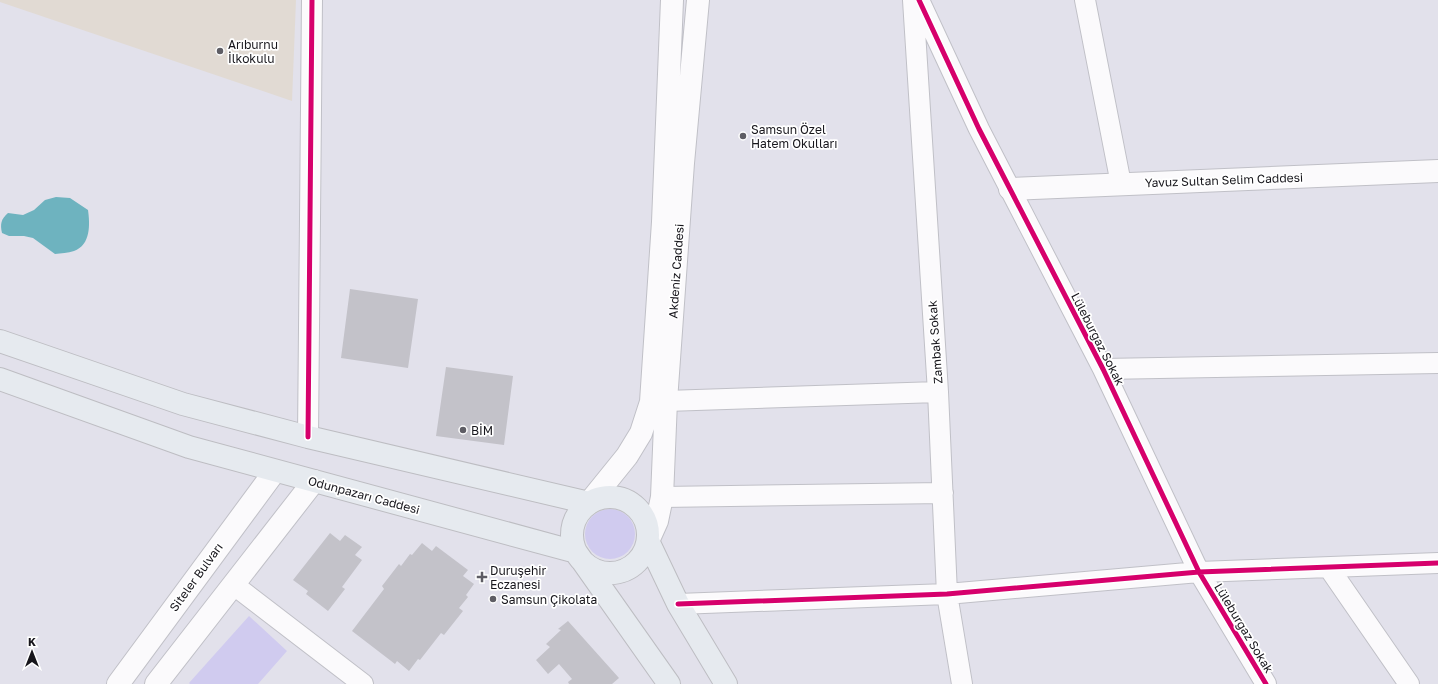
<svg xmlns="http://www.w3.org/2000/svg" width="1438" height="684" viewBox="0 0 1438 684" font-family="'Golos Text',sans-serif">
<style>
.education{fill:#e1dad3}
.green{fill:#d0cbef}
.water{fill:#6eb3bf}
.building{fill:#c3c2c9}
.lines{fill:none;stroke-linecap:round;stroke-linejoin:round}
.minor-casing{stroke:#c0c0c7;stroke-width:22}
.tertiary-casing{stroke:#c0c0c7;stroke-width:24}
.secondary-casing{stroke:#c0c0c7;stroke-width:24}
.primary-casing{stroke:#bdbdc2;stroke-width:24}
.minor{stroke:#fbfafc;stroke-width:20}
.tertiary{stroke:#fbfafc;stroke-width:22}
.secondary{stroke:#fbfafc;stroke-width:22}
.primary{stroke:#e6eaef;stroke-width:22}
.cycleway-casing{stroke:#fff;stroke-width:8}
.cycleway{stroke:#d6006c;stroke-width:5}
.poi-dot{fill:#5e5d64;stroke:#fff;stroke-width:1.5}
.labels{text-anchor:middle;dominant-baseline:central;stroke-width:3.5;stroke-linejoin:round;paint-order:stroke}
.poi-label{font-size:12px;fill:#17161c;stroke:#fff;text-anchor:start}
.street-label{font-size:12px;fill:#17161c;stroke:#fff}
</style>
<rect width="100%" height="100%" fill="#e2e1eb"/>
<!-- education -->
<path class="education" d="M 0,0 L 296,0 L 292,101 L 0,2 Z"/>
<!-- green -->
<path class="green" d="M585 534a25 25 0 1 1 50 0a25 25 0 1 1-50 0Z
M 249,616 L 287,651 L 258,684 L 190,684 L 189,683 Z"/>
<!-- water -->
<path class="water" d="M 56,197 L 70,198 L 88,210 C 90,224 91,245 74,251 C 68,253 61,253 55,254 L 33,238 L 24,236 L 9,236 L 2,233 C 0,224 1,219 8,213 L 23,215 L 34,210 L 45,200 Z"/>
<!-- building -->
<path class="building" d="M 350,289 L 418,299 L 408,368 L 341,358 Z
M 446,367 L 513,376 L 504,445 L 436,436 Z
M 330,533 L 340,541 L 345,535 L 362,547 L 355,555 L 362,560 L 342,587 L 345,589 L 328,611 L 306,594 L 308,591 L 293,580 Z
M 422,543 L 432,551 L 436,546 L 468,570 L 463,576 L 474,584 L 466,595 L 468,597 L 459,608 L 463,611 L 444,635 L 441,633 L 420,660 L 418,659 L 409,671 L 397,661 L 395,664 L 352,631 L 384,589 L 382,586 L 399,564 L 401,566 L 410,554 L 412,555 Z
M 568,621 L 619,678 L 612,684 L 569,684 L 568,682 L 572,679 L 559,664 L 548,674 L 536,660 L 550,647 L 546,644 L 561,630 L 558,629 Z"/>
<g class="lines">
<!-- minor casing -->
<g class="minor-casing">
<path id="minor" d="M 913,0 L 938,392 L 947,594 L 962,684
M 919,0 L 979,129 L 1103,369 L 1199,572 L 1266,684
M 1085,0 L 1121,184
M 1103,369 L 1438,363
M 666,401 L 938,392
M 308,437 L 312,0
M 662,497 L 943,493
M 1329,568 L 1409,684
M 234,585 L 363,684
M 678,604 L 947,594 L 1199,572 L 1438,563"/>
</g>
<!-- tertiary casing -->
<g class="tertiary-casing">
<path id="tertiary" d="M 1010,189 L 1438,171"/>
</g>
<!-- secondary casing -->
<g class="secondary-casing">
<path id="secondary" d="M 589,503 L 627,456 L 641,433 L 651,402 L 663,222 L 672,0
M 648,541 L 657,521 L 662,497 L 666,401 L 683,163 L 698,0
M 118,684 L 275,471
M 156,684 L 314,481"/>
</g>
<!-- primary casing -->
<g class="primary-casing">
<path id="primary" d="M 0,341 L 183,404 L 308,437 L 589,503
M 0,379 L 189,447 L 576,552 L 669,684
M572 535a38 38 0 1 1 76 0a38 38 0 1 1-76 0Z
M 648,541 L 678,604 L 726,684"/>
</g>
<!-- minor -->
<use href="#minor" class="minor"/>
<!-- tertiary -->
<use href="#tertiary" class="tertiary"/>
<!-- secondary -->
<use href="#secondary" class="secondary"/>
<!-- primary -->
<use href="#primary" class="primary"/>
<!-- cycleway casing -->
<g class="cycleway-casing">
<path id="cycleway" d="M 919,0 L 979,129 L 1103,369 L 1199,572 L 1266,684
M 308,437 L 312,0
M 678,604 L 947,594 L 1199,572 L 1438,563"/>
</g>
<!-- cycleway -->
<use href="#cycleway" class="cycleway"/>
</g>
<!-- markers -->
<g class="poi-dot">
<circle cx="220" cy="51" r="4"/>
<circle cx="743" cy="136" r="4"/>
<circle cx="463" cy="430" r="4"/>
<path d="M480 571h4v4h4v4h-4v4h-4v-4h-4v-4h4z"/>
<circle cx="493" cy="599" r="4"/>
</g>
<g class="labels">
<!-- poi labels -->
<g class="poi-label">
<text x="228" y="44">Arıburnu<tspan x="228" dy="14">İlkokulu</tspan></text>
<text x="751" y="129">Samsun Özel<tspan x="751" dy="14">Hatem Okulları</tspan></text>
<text x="471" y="430">BİM</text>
<text x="490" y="570">Duruşehir<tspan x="490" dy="14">Eczanesi</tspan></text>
<text x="501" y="599">Samsun Çikolata</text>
</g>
<!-- street labels -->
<g class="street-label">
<text transform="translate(1224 180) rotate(-2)">Yavuz Sultan Selim Caddesi</text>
<text transform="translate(676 271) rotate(-86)">Akdeniz Caddesi</text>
<text transform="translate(1098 339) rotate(63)">Lüleburgaz Sokak</text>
<text transform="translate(935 342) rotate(-94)">Zambak Sokak</text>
<text transform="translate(364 495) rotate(15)">Odunpazarı Caddesi</text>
<text transform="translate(196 577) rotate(-54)">Siteler Bulvarı</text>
<text transform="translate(1244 628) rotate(59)">Lüleburgaz Sokak</text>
</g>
</g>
<!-- north arrow -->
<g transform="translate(32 652)" stroke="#ffffff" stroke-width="3" paint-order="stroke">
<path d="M0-3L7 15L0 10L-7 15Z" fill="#17161c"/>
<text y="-6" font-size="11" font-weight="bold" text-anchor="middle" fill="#17161c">K</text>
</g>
</svg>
